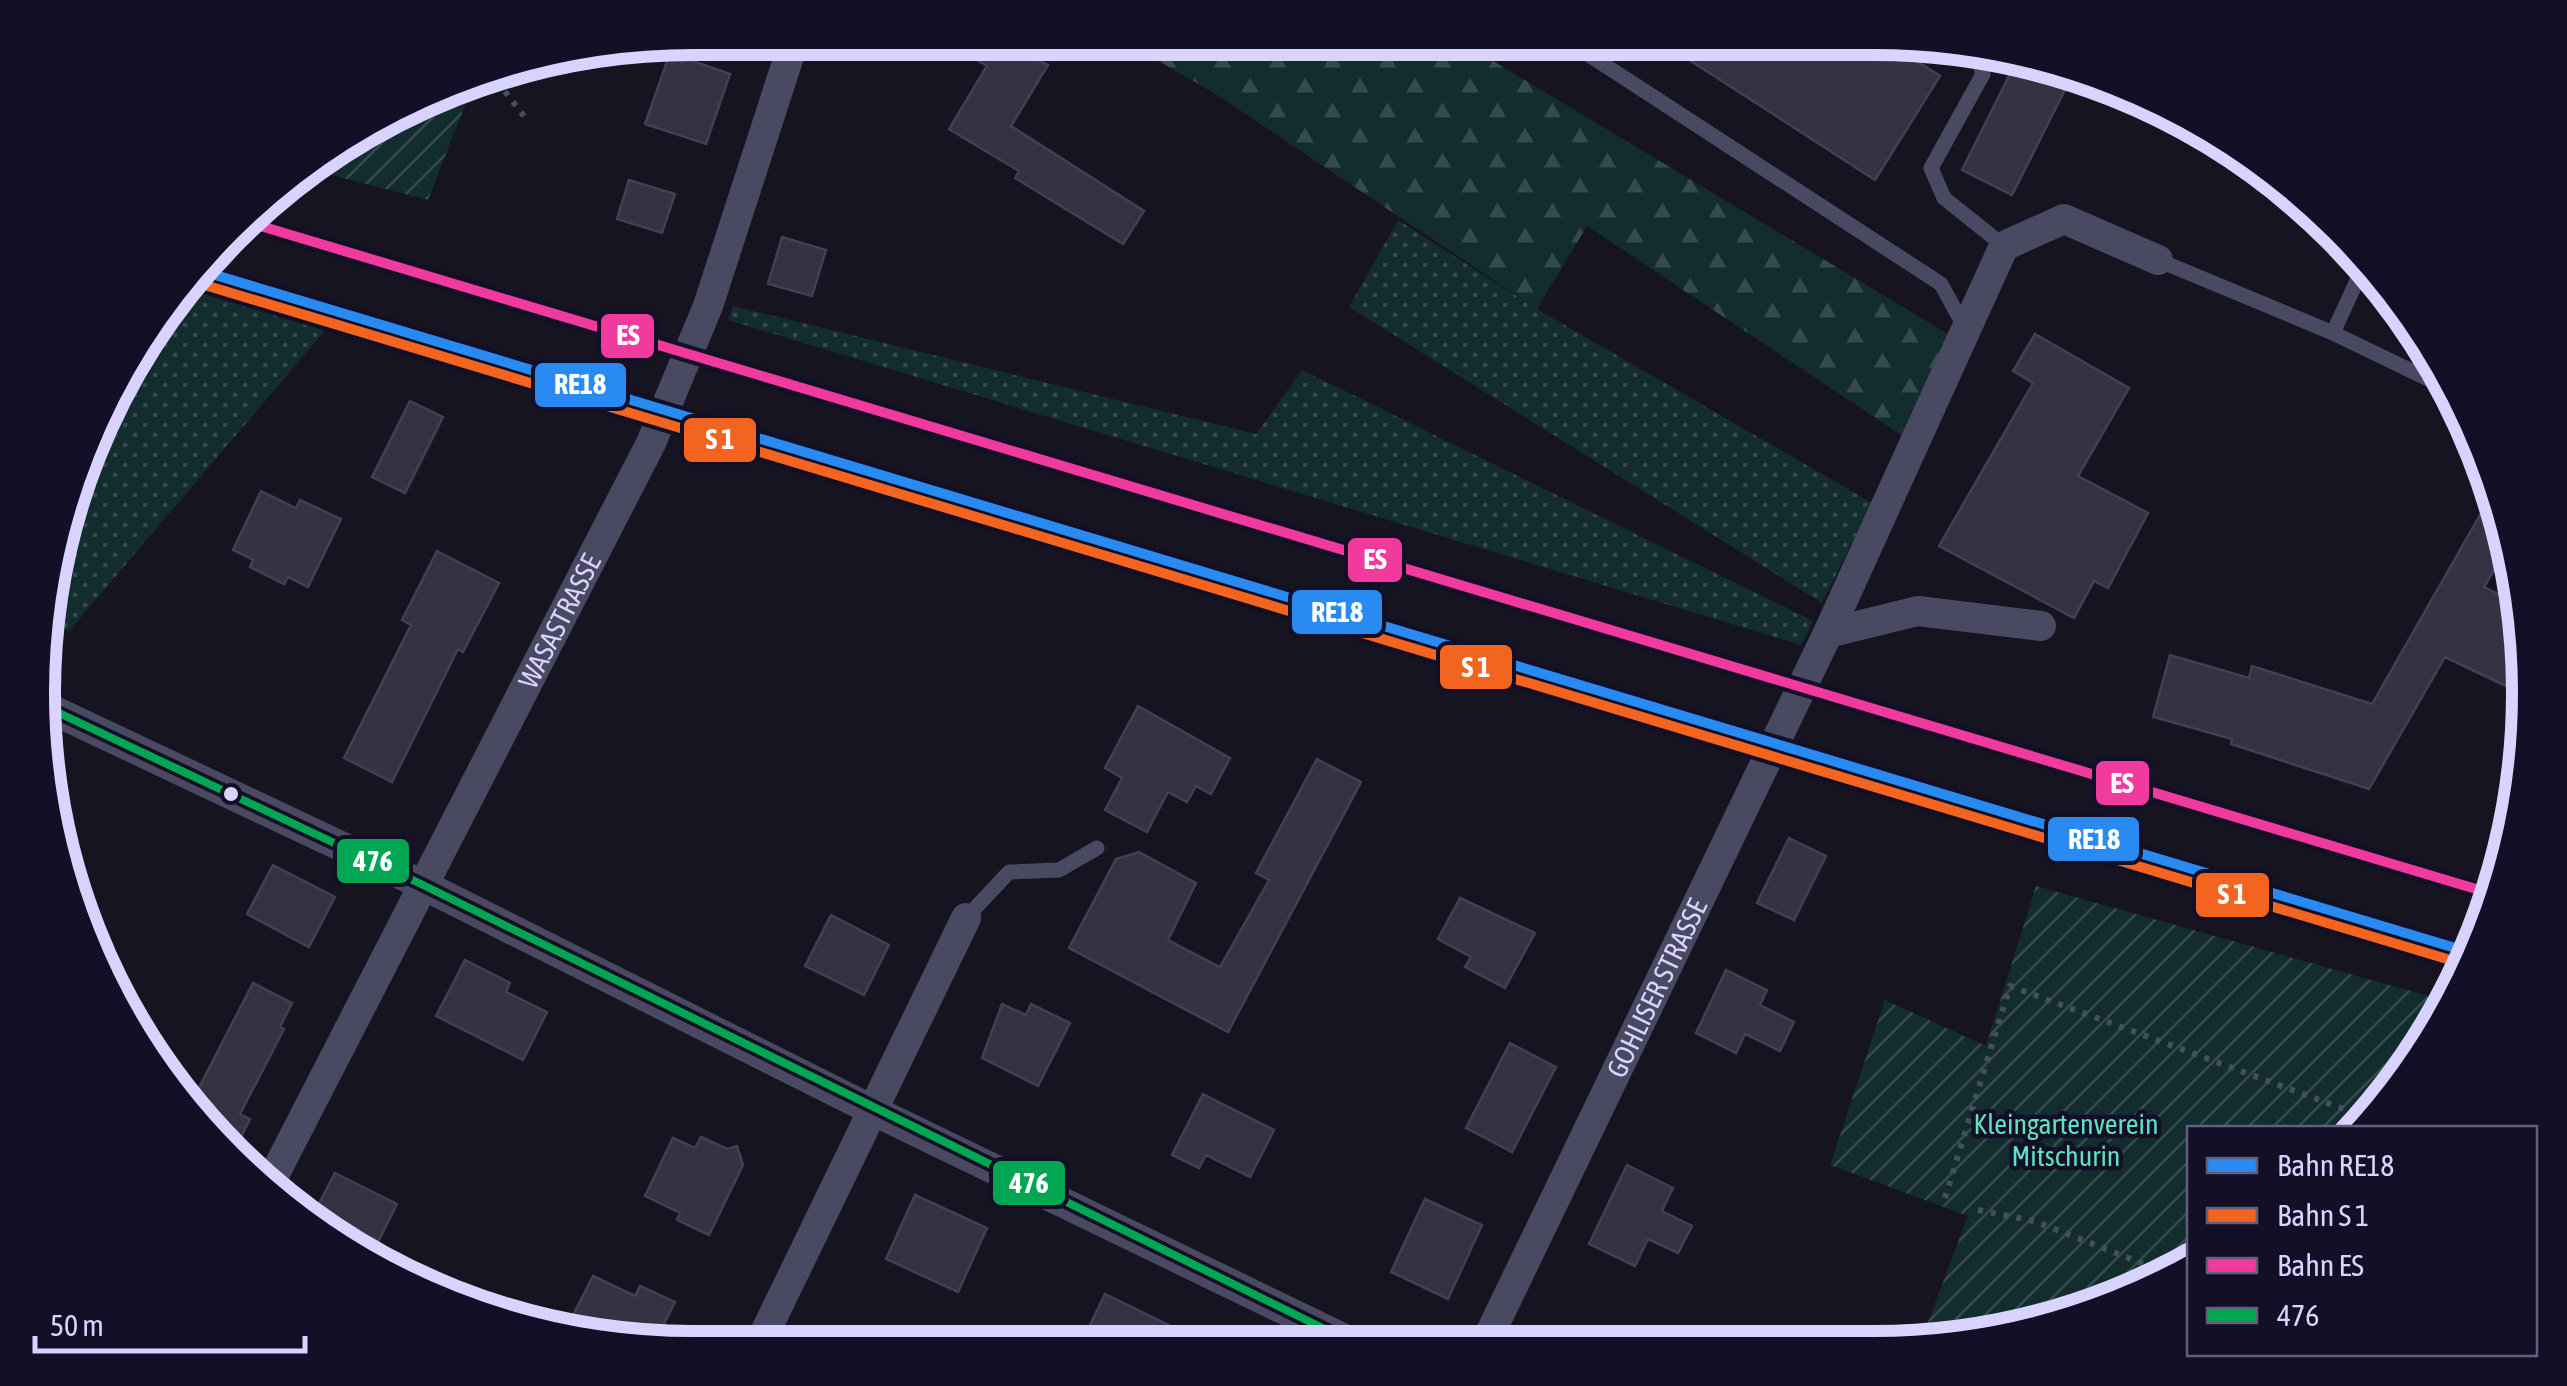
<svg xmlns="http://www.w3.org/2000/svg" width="2567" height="1386" viewBox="0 0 2567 1386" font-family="'Asap Condensed',sans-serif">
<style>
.grass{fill:url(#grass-dots)}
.forest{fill:url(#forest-firs)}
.garden{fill:url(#garden-furrows)}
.building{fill:#343243;stroke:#433f54;stroke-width:2.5}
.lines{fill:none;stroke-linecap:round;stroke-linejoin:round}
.path{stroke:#44505f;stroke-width:6;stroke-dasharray:5 8;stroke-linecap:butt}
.lane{stroke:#4a4962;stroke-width:15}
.street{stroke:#4a4962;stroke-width:30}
.bus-1-casing{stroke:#130f26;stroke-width:15}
.bus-1{stroke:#00a651;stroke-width:8}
.rail-1-casing{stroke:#130f26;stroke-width:18}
.rail-2-casing{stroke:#130f26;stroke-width:18}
.rail-3-casing{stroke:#130f26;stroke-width:18}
.rail-1{stroke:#298af2;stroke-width:10}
.rail-2{stroke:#f36421;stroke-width:10}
.rail-3{stroke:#f13a9d;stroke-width:10}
.bus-dot{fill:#d9d4ff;stroke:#130f26;stroke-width:4}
.labels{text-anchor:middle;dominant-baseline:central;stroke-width:9;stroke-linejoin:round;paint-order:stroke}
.street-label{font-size:28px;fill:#d9d4ff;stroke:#130f26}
.park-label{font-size:28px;fill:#5fe0c0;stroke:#130f26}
.rim{fill:none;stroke:#d9d4ff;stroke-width:12}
.line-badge{stroke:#130f26;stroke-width:4}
.badge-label{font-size:28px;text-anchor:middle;font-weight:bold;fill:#fff}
</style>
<defs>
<pattern id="grass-dots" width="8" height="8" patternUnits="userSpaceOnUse" patternTransform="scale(2.5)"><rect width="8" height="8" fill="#132c2d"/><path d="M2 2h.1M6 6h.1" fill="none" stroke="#354a4c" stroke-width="1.8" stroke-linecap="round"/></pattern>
<pattern id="forest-firs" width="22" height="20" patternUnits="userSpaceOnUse" patternTransform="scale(2.5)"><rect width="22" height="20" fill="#132c2d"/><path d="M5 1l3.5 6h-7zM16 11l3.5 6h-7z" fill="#354a4c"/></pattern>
<pattern id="garden-furrows" width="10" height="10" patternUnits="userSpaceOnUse" patternTransform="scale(2.5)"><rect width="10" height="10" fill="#132c2d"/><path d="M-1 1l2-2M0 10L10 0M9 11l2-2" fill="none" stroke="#354a4c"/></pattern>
</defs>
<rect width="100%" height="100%" fill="#161421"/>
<!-- grass -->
<path class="grass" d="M 1398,220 L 1537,309 L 1872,503 L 1822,603 L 1349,307 Z
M 187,287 L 329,326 L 69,631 L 50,623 L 60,524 L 148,329 Z
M 733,306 L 1256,434 L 1302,370 L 1813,621 L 1801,645 L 728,320 Z"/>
<!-- forest -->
<path class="forest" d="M 1119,38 L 1455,38 L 1948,334 L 1904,437 L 1587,226 L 1537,309 L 1214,93 Z"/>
<!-- garden -->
<path class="garden" d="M 463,82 L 470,92 L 428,200 L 304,168 Z
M 2036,886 L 2450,1002 L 2442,1020 L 2363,1128 L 2190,1128 L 2189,1262 C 2101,1306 2021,1343 1920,1343 L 1968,1216 L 1830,1165 L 1885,1000 L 1986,1046 Z"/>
<!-- building -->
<path class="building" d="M 940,38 L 1054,38 L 1040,61 L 1048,65 L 1011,126 L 1144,211 L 1123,244 L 1015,178 L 1019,171 L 949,129 L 987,66 Z
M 1657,39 L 1882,39 L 1940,76 L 1875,180 Z
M 670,53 L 730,74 L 706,144 L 645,124 Z
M 2032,58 L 2074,72 L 2012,195 L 1962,170 L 2014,66 L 2025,72 Z
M 629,180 L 675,194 L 662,233 L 617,219 Z
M 782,237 L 826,250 L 812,296 L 768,284 Z
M 2035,334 L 2129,388 L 2078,476 L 2148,513 L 2108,588 L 2094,581 L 2074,618 L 1939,546 L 2033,383 L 2013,371 Z
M 410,401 L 443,417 L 405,493 L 372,477 Z
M 261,491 L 296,508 L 300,500 L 341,519 L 308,587 L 288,577 L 284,584 L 250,567 L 253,560 L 233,550 Z
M 2484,508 L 2507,523 L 2510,542 L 2484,587 L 2521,605 L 2528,650 L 2527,696 L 2445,657 L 2369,789 L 2231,744 L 2232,739 L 2153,717 L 2170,655 L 2249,678 L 2252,666 L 2372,704 Z
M 437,551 L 499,583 L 463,652 L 458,649 L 392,782 L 344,758 L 411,625 L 402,620 Z
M 1138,706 L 1230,758 L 1211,794 L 1196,786 L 1187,802 L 1168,792 L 1147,832 L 1105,810 L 1122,778 L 1105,768 Z
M 1317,759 L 1361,782 L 1228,1032 L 1069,948 L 1116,859 L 1139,852 L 1196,883 L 1168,940 L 1220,967 L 1269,880 L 1256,873 Z
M 1789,838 L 1826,856 L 1794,920 L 1757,903 Z
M 273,865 L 335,897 L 309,947 L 247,914 Z
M 1460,898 L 1535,933 L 1505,988 L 1465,967 L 1471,957 L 1438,939 Z
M 831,915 L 889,945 L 864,995 L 805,966 Z
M 465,960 L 510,983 L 506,992 L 547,1012 L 523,1060 L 436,1016 Z
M 1726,970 L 1767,990 L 1760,1005 L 1794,1022 L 1780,1051 L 1745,1034 L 1736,1053 L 1696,1033 Z
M 253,983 L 292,1003 L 280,1027 L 284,1029 L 240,1114 L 250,1119 L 233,1153 L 201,1126 L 189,1107 Z
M 1002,1004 L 1026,1015 L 1031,1004 L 1070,1023 L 1038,1086 L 982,1058 Z
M 1510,1043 L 1556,1067 L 1512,1152 L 1466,1128 Z
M 1203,1094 L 1274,1130 L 1250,1177 L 1206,1155 L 1199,1168 L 1172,1155 Z
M 701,1137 L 727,1149 L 737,1146 L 743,1165 L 709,1235 L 677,1220 L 680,1213 L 645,1196 L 673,1138 L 695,1148 Z
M 1627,1165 L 1673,1188 L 1662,1211 L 1692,1226 L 1678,1253 L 1648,1239 L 1635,1266 L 1589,1244 Z
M 335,1173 L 397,1204 L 370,1258 L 312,1217 Z
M 915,1195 L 987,1228 L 958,1292 L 886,1259 Z
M 1425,1199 L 1482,1225 L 1448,1299 L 1391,1272 Z
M 593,1276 L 635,1296 L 640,1286 L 675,1302 L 652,1347 L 582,1336 L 587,1327 L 571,1319 Z
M 1105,1294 L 1210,1345 L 1080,1346 Z"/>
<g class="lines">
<!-- path -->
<path class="path" d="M 489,71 L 524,116
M 1945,1198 L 2010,986 L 2371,1119
M 1978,1210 L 2034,1221 L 2167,1273"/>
<!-- lane -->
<path class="lane" d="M 1563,38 L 1941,284 L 1965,328
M 1974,48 L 1983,74 L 1931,168 L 1944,198 L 2004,246
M 2158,260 L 2333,333
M 2365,263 L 2333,333 L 2455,392
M 966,918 L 1009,872 L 1059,870 L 1097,848"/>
<!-- street -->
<g class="street">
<path d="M 1828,633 L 1918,611 L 2041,626"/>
<path d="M 42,705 L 421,884 L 874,1111 L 1357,1345"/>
<path id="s1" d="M 270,1183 L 651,443 L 708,306 L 795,38"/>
<path id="s2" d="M 1485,1344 L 1828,633 L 2004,246 L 2064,219 L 2158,260"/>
<path d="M 758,1347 L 966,918"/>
</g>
<!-- bus-1 casing -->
<g class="bus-1-casing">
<path id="bus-1" d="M 42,705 L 421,884 L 1357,1345"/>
</g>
<!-- bus-1 -->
<use href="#bus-1" class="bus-1"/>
<!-- rail-1 casing -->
<g class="rail-1-casing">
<path id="rail-1" d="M 202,271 L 2472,953"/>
</g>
<!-- rail-2 casing -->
<g class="rail-2-casing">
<path id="rail-2" d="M 198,283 L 2467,965"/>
</g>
<!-- rail-3 casing -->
<g class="rail-3-casing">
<path id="rail-3" d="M 254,224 L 2496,895"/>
</g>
<!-- rail-1 -->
<use href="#rail-1" class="rail-1"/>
<!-- rail-2 -->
<use href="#rail-2" class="rail-2"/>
<!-- rail-3 -->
<use href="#rail-3" class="rail-3"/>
</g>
<!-- markers -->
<circle class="bus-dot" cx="231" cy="794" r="9"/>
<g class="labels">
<!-- street labels -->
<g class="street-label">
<text stroke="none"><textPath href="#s1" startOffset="632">WASASTRASSE</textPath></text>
<text stroke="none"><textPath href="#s2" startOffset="395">GOHLISER STRASSE</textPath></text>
</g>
<!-- park labels -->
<g class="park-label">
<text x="2066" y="1124">Kleingartenverein<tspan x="2066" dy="32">Mitschurin</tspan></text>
</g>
</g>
<!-- crop -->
<path d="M0 0H2567V1386H0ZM693 55H1874A638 638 0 0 1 2512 693V693A638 638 0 0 1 1874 1331H693A638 638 0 0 1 55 693V693A638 638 0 0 1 693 55Z" fill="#130f26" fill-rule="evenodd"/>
<path class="rim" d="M693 55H1874A638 638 0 0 1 2512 693V693A638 638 0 0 1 1874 1331H693A638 638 0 0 1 55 693V693A638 638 0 0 1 693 55Z"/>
<g class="line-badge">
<rect x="599" y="312" width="57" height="48" rx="10" fill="#f13a9d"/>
<rect x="533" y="361" width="95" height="48" rx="10" fill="#298af2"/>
<rect x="682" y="416" width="76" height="48" rx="10" fill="#f36421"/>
<rect x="1346" y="536" width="58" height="48" rx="10" fill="#f13a9d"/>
<rect x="1290" y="588" width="94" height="48" rx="10" fill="#298af2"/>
<rect x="1438" y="643" width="76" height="48" rx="10" fill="#f36421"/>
<rect x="2094" y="759" width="57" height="48" rx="10" fill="#f13a9d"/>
<rect x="2046" y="815" width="95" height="48" rx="10" fill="#298af2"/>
<rect x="335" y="837" width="76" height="48" rx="10" fill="#00a651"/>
<rect x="2194" y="871" width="77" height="48" rx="10" fill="#f36421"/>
<rect x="991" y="1159" width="76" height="48" rx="10" fill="#00a651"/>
</g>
<g class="badge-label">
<text x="628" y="345">ES</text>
<text x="580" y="394">RE18</text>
<text x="720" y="449">S 1</text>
<text x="1375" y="569">ES</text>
<text x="1337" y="622">RE18</text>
<text x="1476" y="677">S 1</text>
<text x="2122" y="793">ES</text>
<text x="2094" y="849">RE18</text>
<text x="373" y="871">476</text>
<text x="2232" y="904">S 1</text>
<text x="1029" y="1193">476</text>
</g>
<!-- legend -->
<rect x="2187" y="1126" width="350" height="230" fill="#130f26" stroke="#625e7d" stroke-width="2.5"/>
<rect x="2207" y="1158" width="50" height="15" fill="#298af2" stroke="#625e7d" stroke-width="2.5"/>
<text x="2277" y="1176" font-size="30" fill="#d9d4ff">Bahn RE18</text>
<rect x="2207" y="1208" width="50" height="15" fill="#f36421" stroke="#625e7d" stroke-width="2.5"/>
<text x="2277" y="1226" font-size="30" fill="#d9d4ff">Bahn S 1</text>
<rect x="2207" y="1258" width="50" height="15" fill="#f13a9d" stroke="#625e7d" stroke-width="2.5"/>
<text x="2277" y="1276" font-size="30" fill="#d9d4ff">Bahn ES</text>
<rect x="2207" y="1308" width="50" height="15" fill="#00a651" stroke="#625e7d" stroke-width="2.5"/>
<text x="2277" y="1326" font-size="30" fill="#d9d4ff">476</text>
<!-- scale -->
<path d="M35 1336v15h270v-15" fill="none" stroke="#d9d4ff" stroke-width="5"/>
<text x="50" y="1336" font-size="30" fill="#d9d4ff" stroke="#130f26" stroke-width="8" paint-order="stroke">50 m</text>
</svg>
